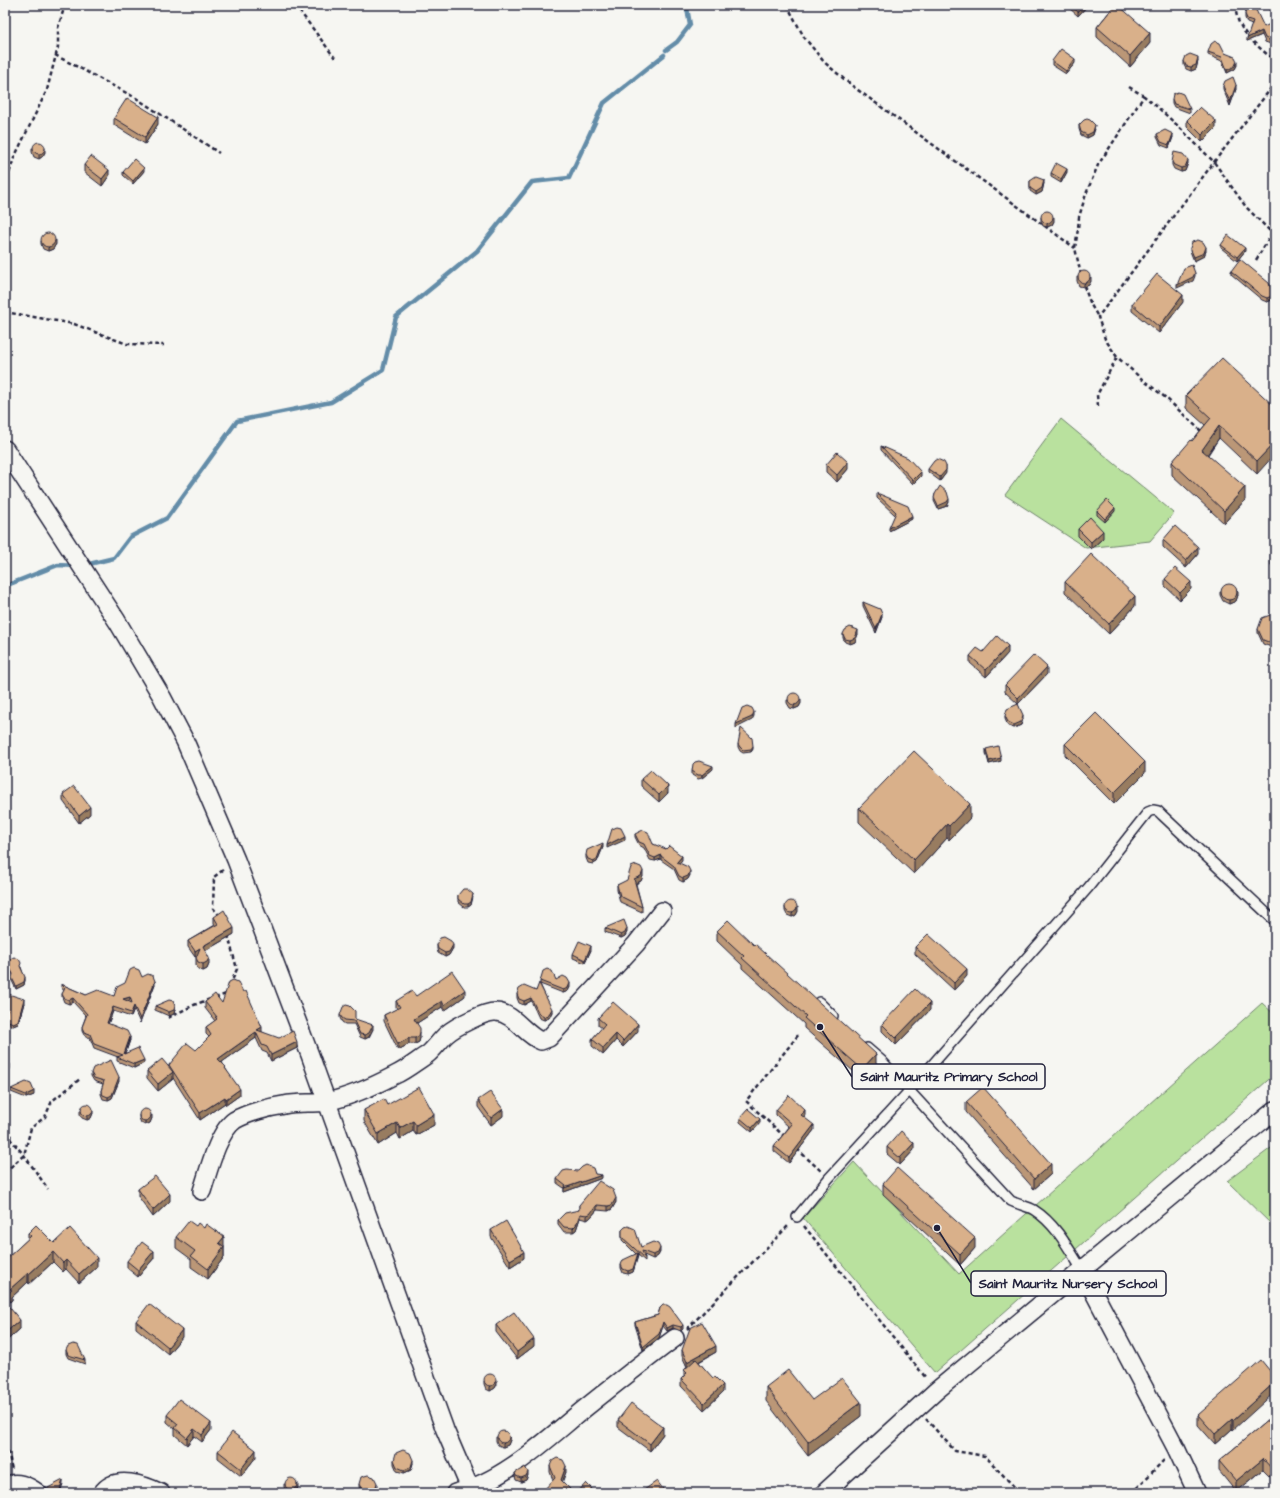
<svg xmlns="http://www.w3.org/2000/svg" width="1280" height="1498" viewBox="0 0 1280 1498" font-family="'Architects Daughter',sans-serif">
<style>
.green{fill:#b9e19e;stroke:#6e826c}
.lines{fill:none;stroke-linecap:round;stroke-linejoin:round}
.stream{stroke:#638ca8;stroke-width:4.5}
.service-casing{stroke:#22223b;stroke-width:12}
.minor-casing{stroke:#22223b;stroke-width:20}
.path{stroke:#22223b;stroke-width:2.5;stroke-dasharray:4 3;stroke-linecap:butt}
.service{stroke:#f6f6f2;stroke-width:9}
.minor{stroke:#f6f6f2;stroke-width:17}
.wall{fill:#bb9777;stroke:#22223b}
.shaded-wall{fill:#987b61;stroke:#22223b}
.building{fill:#d9b08a;stroke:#22223b;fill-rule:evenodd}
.leader{fill:none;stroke:#22223b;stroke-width:1.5}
.callout-dot{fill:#22223b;stroke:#f6f6f2;stroke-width:1.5}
.callout{fill:#f6f6f2;stroke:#22223b;stroke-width:1.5}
.callout-label{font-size:13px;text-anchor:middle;font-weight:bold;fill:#22223b}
</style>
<rect width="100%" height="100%" fill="#f6f6f2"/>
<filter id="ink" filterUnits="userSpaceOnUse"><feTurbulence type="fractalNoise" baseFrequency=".025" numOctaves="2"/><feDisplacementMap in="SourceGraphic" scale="8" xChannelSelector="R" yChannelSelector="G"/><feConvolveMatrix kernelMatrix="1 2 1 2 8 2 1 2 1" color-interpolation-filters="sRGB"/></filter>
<g filter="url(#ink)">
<!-- green -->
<path class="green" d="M 1061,419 L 1174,513 L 1150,541 L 1086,548 L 1005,495 Z
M 1262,1003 L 1275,1015 L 1275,1074 L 935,1373 L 803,1218 L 854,1162 L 959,1274 Z
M 1275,1145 L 1275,1228 L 1227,1181 Z"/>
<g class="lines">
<!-- stream -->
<path class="stream" d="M 666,50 L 677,42 L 690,25 L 687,8 L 692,5
M 85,565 L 114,558 L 130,537 L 167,518 L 237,421 L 331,402 L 383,370 L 396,317 L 477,251 L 532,182 L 569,178 L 604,103 L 664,55
M 5,586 L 58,565 L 76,566"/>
<!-- service casing -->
<g class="service-casing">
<path id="service" d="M 819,1002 L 833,1016
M 867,1048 L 882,1061 L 1011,1201 C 1019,1205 1028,1206 1034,1210 C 1056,1224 1069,1249 1082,1270
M 797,1217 L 829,1178 L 909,1091 L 1088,888 L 1148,812 L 1153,810 L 1158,811 L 1162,815 L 1275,921"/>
</g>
<!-- minor casing -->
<g class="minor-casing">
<path id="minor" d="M 5,449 L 117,621 L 162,697 L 185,741 L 236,860 L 310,1055 L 445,1430 L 472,1493
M 202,1191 C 208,1173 218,1131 235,1120 C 247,1113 270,1107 284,1105 C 298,1102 313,1104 326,1102 C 349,1097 374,1086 395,1075 C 406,1070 417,1061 428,1054 C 435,1048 440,1040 447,1034 C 455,1027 485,1011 496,1012 C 514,1013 525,1035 541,1041 L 549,1038 L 636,944 L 662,911
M 1082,1270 L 1176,1448 L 1197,1493
M 5,1487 C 15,1479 29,1486 38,1493
M 102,1493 C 115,1474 145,1485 161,1493
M 455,1493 C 503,1482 546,1440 584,1409 C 614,1385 644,1361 675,1338
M 824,1493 L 936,1391 L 1275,1110"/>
</g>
<!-- path -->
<path class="path" d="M 295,5 L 335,58
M 787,5 L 804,37 L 824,62 L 851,85 L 1075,248
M 1236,5 C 1234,30 1258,46 1275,61
M 55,55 L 136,98 L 219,153
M 1129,87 L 1144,96
M 1269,91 L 1275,94
M 5,186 L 14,158 L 47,90 L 58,47 L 58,28 L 65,5
M 1256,260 L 1272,233
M 1081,275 L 1075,248 L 1078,229 L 1079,217 L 1086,194 L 1098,165 L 1144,96 L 1155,105 L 1177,125 L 1214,162 L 1246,207 L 1275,236
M 1084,286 L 1091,305 L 1098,317
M 5,312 L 74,324 L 127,344 L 164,345
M 1098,406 L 1097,395 L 1117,357
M 1201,431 L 1166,398 L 1143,380 L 1117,357 L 1105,339 L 1098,317 L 1214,162 L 1269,91 L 1275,80
M 220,916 L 213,908 L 214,877 L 223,870
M 228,935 L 237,969 L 231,983
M 215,998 L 226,994 L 226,993
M 168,1018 L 194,1005 L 210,999
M 5,1133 L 24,1155 L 48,1189
M 785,1137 L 746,1101 L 799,1034
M 797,1149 L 821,1171
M 5,1172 L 24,1155 L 31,1128 L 45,1117 L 52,1101 L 80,1079
M 804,1226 L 926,1378
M 687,1329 L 789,1225
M 926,1419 L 955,1451 L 985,1456 L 1020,1493
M 5,1445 L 8,1450 L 12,1470
M 1132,1493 L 1164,1460"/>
<!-- service -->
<use href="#service" class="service"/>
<!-- minor -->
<use href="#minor" class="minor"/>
</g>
<!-- wall -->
<path class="wall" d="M 1068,5 L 1088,5 L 1078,16 L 1068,7 Z
M 1113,5 L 1126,5 L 1123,9 L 1150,43 L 1130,67 L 1097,37 L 1097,27 L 1114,6 Z
M 1245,14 L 1264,27 L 1275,26 L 1271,44 L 1265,42 L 1262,35 L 1247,41 L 1252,25 L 1247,23 L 1245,18 Z
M 1208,52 L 1225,53 L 1237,65 L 1235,69 L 1227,73 L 1222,61 L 1208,55 Z
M 1052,61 L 1075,63 L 1066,74 L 1052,65 Z
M 1184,61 L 1198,61 L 1196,69 L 1191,71 L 1186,69 L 1184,65 Z
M 1223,86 L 1236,89 L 1230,106 L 1223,89 Z
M 1172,99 L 1190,109 L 1190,113 L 1174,107 L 1172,103 Z
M 114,118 L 158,124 L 145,144 L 114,125 Z
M 1187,120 L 1216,128 L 1202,142 L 1187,127 Z
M 1079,125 L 1095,129 L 1093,135 L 1087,138 L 1081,135 L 1079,129 Z
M 1157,134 L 1173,137 L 1169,148 L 1161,145 L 1157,137 Z
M 32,148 L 45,152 L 43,156 L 39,159 L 34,157 L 32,152 Z
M 1172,162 L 1188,163 L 1185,171 L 1181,172 L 1174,169 L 1172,165 Z
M 84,165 L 109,176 L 102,186 L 84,172 Z
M 144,171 L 133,184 L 123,175 L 123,172 Z
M 1067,172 L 1061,183 L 1051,177 L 1051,173 Z
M 1030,181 L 1044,183 L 1042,192 L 1036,195 L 1030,191 Z
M 1041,217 L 1054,221 L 1052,225 L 1047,227 L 1043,226 L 1041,221 Z
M 41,241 L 56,244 L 53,249 L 48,251 L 43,249 L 41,244 Z
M 1221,245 L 1245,251 L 1237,261 L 1221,248 Z
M 1190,248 L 1206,251 L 1204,256 L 1194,261 L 1190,251 Z
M 1231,271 L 1273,295 L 1272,300 L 1267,302 L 1262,300 L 1231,274 Z
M 1077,277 L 1091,281 L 1089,285 L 1084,287 L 1079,286 L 1077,281 Z
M 1183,302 L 1159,333 L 1132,311 L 1132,304 Z
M 1186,395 L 1275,407 L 1257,474 L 1219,438 L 1208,455 L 1245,500 L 1224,523 L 1172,475 L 1172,462 L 1192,441 L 1205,425 L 1186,408 Z
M 881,446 L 921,476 L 913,484 L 881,450 Z
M 826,465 L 848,469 L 837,482 L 826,472 Z
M 928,469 L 946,473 L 940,481 L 928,472 Z
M 877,494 L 912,519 L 889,531 L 895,515 L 877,498 Z
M 935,494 L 949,502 L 947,506 L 938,509 L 934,501 Z
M 1097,511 L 1115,511 L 1105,522 L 1097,515 Z
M 1078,529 L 1103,538 L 1091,549 L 1078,536 Z
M 1163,540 L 1198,554 L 1186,568 L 1163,547 Z
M 1275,550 L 1275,569 L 1271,565 L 1271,555 Z
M 1165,579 L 1191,589 L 1180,600 L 1165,586 Z
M 1065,582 L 1135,606 L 1109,634 L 1065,592 Z
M 1220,592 L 1238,595 L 1236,601 L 1229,604 L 1223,601 L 1220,595 Z
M 863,602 L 882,617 L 876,633 L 863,606 Z
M 1275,614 L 1275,647 L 1274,648 L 1263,644 L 1258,633 L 1258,629 Z
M 843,634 L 858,634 L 855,642 L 850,644 L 845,642 L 843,638 Z
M 1008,653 L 986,677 L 970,663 L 970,656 Z
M 1047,674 L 1018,704 L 1023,719 L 1021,725 L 1014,728 L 1008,726 L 1005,719 L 1005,716 L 1018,704 L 1005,692 L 1005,685 Z
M 787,700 L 801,703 L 799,707 L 794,709 L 790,708 L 787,703 Z
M 738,744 L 753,749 L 751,752 L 743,753 L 740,751 L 738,747 Z
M 1065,744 L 1145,773 L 1114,804 L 1065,755 Z
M 986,749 L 1001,761 L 989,764 L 986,753 Z
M 713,769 L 702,778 L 698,779 L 692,775 L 692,771 Z
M 641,779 L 668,793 L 659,802 L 641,786 Z
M 63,794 L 90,814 L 79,823 L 63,801 Z
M 859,808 L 970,818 L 949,840 L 947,838 L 914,874 L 859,822 Z
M 635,834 L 682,860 L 679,863 L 690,875 L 688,879 L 683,882 L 679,880 L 674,869 L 661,860 L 661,859 L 655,861 L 650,860 L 644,848 L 639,845 L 635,837 Z
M 603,847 L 597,862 L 593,864 L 588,863 L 586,858 L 586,855 Z
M 643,876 L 641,881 L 636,884 L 642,907 L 642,912 L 620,902 L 617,890 L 617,885 Z
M 458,895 L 473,897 L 471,905 L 468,907 L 464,907 L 458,902 Z
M 785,907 L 798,911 L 796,915 L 792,917 L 787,915 L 785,911 Z
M 214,917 L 234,934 L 205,951 L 209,964 L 207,969 L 203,971 L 198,969 L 196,965 L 196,958 L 197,956 L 195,957 L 188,947 L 188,941 L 215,925 L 214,923 Z
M 605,928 L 627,932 L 625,936 L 621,938 L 605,932 Z
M 717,931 L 754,945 L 876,1064 L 862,1079 L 804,1028 L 804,1024 L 742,968 L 742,965 L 717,941 Z
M 437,945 L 453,948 L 449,955 L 445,957 L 438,953 L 437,949 Z
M 915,947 L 967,976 L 954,990 L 915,954 Z
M 591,950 L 585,963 L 573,958 L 573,954 Z
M 8,964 L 21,967 L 25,980 L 24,985 L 16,989 L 12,981 L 13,976 L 8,967 Z
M 142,977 L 155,984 L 140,1023 L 134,1010 L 131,1017 L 113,1011 L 108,1024 L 130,1040 L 125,1054 L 144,1063 L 134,1068 L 117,1061 L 117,1057 L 118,1057 L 94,1048 L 90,1038 L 84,1035 L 82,1031 L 82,1027 L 86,1016 L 73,1002 L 69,1004 L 64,1002 L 62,997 L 62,994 L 64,991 L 61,987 L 61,984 L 86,995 L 114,996 Z
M 556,980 L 570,987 L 568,991 L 563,993 L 540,984 L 552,1012 L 549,1018 L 544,1020 L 539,1018 L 531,1001 L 524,1005 L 519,1003 L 517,998 L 517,994 L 536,991 L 540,984 L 540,981 Z
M 5,993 L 24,1003 L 18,1024 L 13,1026 L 8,1024 L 5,1019 L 5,1016 L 7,1013 L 5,1012 Z
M 416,996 L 465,996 L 444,1011 L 442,1007 L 417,1023 L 420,1038 L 419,1042 L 415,1044 L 409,1044 L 398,1050 L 384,1021 L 384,1015 L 397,1009 L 396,1007 L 396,1001 Z
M 205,1002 L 222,1003 L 262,1032 L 297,1048 L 271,1061 L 267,1053 L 262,1051 L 256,1038 L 222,1062 L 240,1095 L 226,1105 L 225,1103 L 200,1120 L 173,1078 L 173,1079 L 158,1091 L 147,1078 L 147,1071 L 169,1067 L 169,1065 L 196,1050 L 209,1037 L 206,1034 L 206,1027 L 215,1021 L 205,1008 Z
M 155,1006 L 175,1009 L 174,1014 L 169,1016 L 155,1010 Z
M 930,1010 L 896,1045 L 882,1031 L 882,1024 Z
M 340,1015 L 355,1019 L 373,1029 L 369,1037 L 365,1039 L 360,1037 L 354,1024 L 345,1024 L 342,1022 L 340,1018 Z
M 598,1018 L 638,1031 L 623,1047 L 616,1040 L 603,1055 L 592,1046 L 592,1039 L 602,1028 L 598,1025 Z
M 91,1073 L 119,1081 L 112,1098 L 108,1100 L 103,1099 L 101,1094 L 101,1091 L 103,1084 L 94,1081 L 91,1076 Z
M 11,1089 L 34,1095 L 26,1098 L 11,1092 Z
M 478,1100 L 503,1116 L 491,1125 L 478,1107 Z
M 966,1102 L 1051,1174 L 1034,1189 L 966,1112 Z
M 387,1105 L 434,1125 L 416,1135 L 413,1131 L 400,1139 L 397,1133 L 378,1145 L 364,1121 L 364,1110 Z
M 80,1110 L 93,1113 L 91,1118 L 87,1120 L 82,1118 L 80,1114 Z
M 776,1110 L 805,1115 L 804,1117 L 814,1130 L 789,1163 L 774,1151 L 774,1146 L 789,1127 L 776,1115 Z
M 139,1115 L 152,1118 L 150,1123 L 145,1125 L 141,1123 L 139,1118 Z
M 740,1118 L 760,1123 L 752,1132 L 740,1122 Z
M 887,1147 L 914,1150 L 900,1165 L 887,1154 Z
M 595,1174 L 602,1178 L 564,1192 L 564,1188 L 557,1183 L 557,1179 Z
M 883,1184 L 975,1248 L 960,1265 L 883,1194 Z
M 138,1189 L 170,1201 L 153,1217 L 138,1196 Z
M 616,1202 L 612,1209 L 608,1211 L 597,1210 L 590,1218 L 587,1220 L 580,1218 L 576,1230 L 573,1232 L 564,1232 L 558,1224 L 558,1220 L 579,1210 L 579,1205 Z
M 491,1230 L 524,1258 L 510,1267 L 491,1237 Z
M 622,1230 L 641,1247 L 660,1252 L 658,1256 L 653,1259 L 644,1255 L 645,1258 L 645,1261 L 638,1255 L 633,1272 L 628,1274 L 623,1273 L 621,1268 L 621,1265 L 636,1254 L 622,1240 Z
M 28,1233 L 54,1243 L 97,1267 L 79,1283 L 66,1269 L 63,1272 L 53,1262 L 29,1284 L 28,1282 L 12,1297 L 12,1300 L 7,1304 L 20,1329 L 5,1342 L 5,1260 L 28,1239 Z
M 176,1237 L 224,1246 L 224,1257 L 208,1279 L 191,1267 L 191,1259 L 176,1248 Z
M 154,1258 L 138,1277 L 127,1268 L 127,1261 Z
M 660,1308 L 683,1329 L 681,1331 L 673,1328 L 667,1331 L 663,1326 L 659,1338 L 643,1350 L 635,1325 L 635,1322 L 658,1315 Z
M 136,1321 L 182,1337 L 168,1354 L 136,1328 Z
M 496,1325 L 534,1346 L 517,1359 L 496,1332 Z
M 66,1350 L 85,1360 L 85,1364 L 68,1358 L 66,1354 Z
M 682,1350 L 716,1352 L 699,1362 L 723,1392 L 704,1410 L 681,1386 L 681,1379 L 684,1376 L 684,1370 L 687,1367 L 682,1356 Z
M 1270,1371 L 1233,1430 L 1232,1429 L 1215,1444 L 1198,1425 L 1198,1415 Z
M 484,1381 L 497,1384 L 495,1388 L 490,1391 L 486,1389 L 484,1384 Z
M 766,1387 L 812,1400 L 861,1416 L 808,1456 L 766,1401 Z
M 1275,1414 L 1275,1482 L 1263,1470 L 1236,1492 L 1219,1471 L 1219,1461 Z
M 167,1415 L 211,1430 L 202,1442 L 194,1436 L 187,1445 L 175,1435 L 175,1429 L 167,1422 Z
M 618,1420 L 663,1434 L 650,1451 L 618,1427 Z
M 496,1437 L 510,1440 L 508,1445 L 503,1447 L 498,1445 L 496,1441 Z
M 218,1451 L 256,1457 L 241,1476 L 218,1458 Z
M 394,1460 L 413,1463 L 411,1470 L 404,1473 L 397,1471 L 394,1464 Z
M 550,1466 L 566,1472 L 562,1481 L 570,1493 L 553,1480 L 550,1472 Z
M 515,1473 L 528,1475 L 526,1480 L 521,1482 L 516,1480 L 515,1476 Z
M 284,1484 L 298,1487 L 296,1492 L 293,1493 L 289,1493 L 286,1492 L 284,1487 Z
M 359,1484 L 377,1487 L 375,1493 L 362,1493 L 359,1487 Z"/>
<!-- shaded-wall -->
<path class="shaded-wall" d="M 1085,5 L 1088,5 L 1078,16 L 1078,12 Z
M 1121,5 L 1126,5 L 1121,12 Z
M 1262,31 L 1262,35 L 1247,41 L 1247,38 Z
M 1150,33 L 1150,43 L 1130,67 L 1130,56 Z
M 1275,39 L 1275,43 L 1271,44 L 1271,41 Z
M 1198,57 L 1198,61 L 1196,69 L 1191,71 L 1191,67 Z
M 1075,59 L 1075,63 L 1066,74 L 1066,71 Z
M 1237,61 L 1237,65 L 1235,69 L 1227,73 L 1227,70 Z
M 1236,85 L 1236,89 L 1230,106 L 1230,102 Z
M 158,117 L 158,124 L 145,144 L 145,137 Z
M 1216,121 L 1216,128 L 1202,142 L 1202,135 Z
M 1095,125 L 1093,135 L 1087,138 L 1087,135 Z
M 1173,134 L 1173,137 L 1169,148 L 1169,145 Z
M 45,148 L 45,152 L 43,156 L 39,159 L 39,155 Z
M 1188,160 L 1188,163 L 1185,171 L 1181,172 L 1181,168 Z
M 144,168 L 144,171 L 133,184 L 133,181 Z
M 1067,169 L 1067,172 L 1061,183 L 1061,179 Z
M 109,170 L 109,176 L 102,186 L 102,179 Z
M 1044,180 L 1044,183 L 1042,192 L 1036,195 L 1036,192 Z
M 7,206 L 7,209 L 6,214 L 5,215 L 5,211 Z
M 1054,217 L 1054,221 L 1052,225 L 1047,227 L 1047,224 Z
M 56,240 L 56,244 L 53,249 L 48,251 L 48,248 Z
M 1206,247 L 1206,251 L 1204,256 L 1194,261 L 1194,257 Z
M 1245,248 L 1245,251 L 1237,261 L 1237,257 Z
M 1195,273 L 1195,276 L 1193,281 L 1177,288 L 1177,285 Z
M 1091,277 L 1091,281 L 1089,285 L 1084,287 L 1084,284 Z
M 1273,292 L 1273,295 L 1272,300 L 1267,302 L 1267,298 Z
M 1183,295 L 1183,302 L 1159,333 L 1159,327 Z
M 1219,426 L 1219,438 L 1202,462 L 1202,450 Z
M 1275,442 L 1275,454 L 1257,474 L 1257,461 Z
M 848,462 L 848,469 L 837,482 L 837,475 Z
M 946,466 L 946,473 L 940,481 L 940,477 Z
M 921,472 L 921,476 L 913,484 L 913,480 Z
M 1245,487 L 1245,500 L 1224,523 L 1224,511 Z
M 949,499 L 949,502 L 947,506 L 938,509 L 938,506 Z
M 1115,508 L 1115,511 L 1105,522 L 1105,519 Z
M 912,516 L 912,519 L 889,531 L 889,528 Z
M 1103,531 L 1103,538 L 1091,549 L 1091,542 Z
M 1198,547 L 1198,554 L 1186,568 L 1186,561 Z
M 1191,582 L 1191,589 L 1180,600 L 1180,593 Z
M 1238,591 L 1238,595 L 1236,601 L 1229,604 L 1229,600 Z
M 1135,596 L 1135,606 L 1109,634 L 1109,624 Z
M 882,614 L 882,617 L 876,633 L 876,629 Z
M 858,630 L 858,634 L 855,642 L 850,644 L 850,640 Z
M 1008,646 L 1008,653 L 986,677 L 986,670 Z
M 1047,667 L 1047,674 L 1018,704 L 1018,698 Z
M 801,699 L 801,703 L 799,707 L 794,709 L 794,706 Z
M 754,712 L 754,716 L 752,720 L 736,728 L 736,724 Z
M 1023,715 L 1023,719 L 1021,725 L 1014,728 L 1014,725 Z
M 753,746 L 753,749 L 751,752 L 751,749 Z
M 1001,758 L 1001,761 L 989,764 L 989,761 Z
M 1145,762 L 1145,773 L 1114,804 L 1114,793 Z
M 713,766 L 713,769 L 702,778 L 702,775 Z
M 668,786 L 668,793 L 659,802 L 659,795 Z
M 970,804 L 970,818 L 949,840 L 949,826 Z
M 90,807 L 90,814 L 79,823 L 79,816 Z
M 947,824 L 947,838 L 914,874 L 914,860 Z
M 625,836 L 625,840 L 607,848 L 607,845 Z
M 603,843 L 603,847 L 597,862 L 593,864 L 593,861 Z
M 661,855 L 661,859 L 655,861 L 655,858 Z
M 682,856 L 682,860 L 677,866 L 677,862 Z
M 643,871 L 643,876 L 641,881 L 634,884 L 634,879 Z
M 690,871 L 690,875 L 688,879 L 683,882 L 683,878 Z
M 473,894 L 471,905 L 468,907 L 468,904 Z
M 798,907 L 798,911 L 796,915 L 792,917 L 792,914 Z
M 234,928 L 234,934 L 203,952 L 203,946 Z
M 627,928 L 627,932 L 625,936 L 621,938 L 621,935 Z
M 453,945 L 453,948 L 449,955 L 445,957 L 445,953 Z
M 591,946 L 591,950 L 585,963 L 585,960 Z
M 200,948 L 200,954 L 195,957 L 195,951 Z
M 209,958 L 209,964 L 207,969 L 203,971 L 203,964 Z
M 967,969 L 967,976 L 954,990 L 954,983 Z
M 25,977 L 25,980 L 24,985 L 16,989 L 16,986 Z
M 155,981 L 155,984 L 140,1023 L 140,1019 Z
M 570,983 L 570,987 L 568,991 L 563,993 L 563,990 Z
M 465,990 L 465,996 L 444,1011 L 444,1005 Z
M 130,997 L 130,1000 L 123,1003 L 123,999 Z
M 73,998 L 73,1002 L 69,1004 L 69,1000 Z
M 531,998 L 531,1001 L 524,1005 L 524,1001 Z
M 24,999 L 24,1003 L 18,1024 L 13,1026 L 13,1023 Z
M 442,1001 L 442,1007 L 414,1025 L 414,1019 Z
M 930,1003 L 930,1010 L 896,1045 L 896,1038 Z
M 134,1006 L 134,1010 L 131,1017 L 131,1013 Z
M 175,1006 L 175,1009 L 174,1014 L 169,1016 L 169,1012 Z
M 113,1007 L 113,1011 L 107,1027 L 107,1023 Z
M 552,1009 L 552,1012 L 549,1018 L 544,1020 L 544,1017 Z
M 638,1024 L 638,1031 L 623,1047 L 623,1041 Z
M 373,1025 L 373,1029 L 369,1037 L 365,1039 L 365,1035 Z
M 262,1027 L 262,1034 L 257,1036 L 257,1030 Z
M 256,1032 L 256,1038 L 218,1065 L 218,1059 Z
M 420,1032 L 420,1038 L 419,1042 L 415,1044 L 415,1038 Z
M 616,1034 L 616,1040 L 603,1055 L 603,1048 Z
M 130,1037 L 130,1040 L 124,1058 L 124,1054 Z
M 409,1038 L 409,1044 L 398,1050 L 398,1044 Z
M 297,1042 L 297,1048 L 271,1061 L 271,1055 Z
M 876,1054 L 876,1064 L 862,1079 L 862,1069 Z
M 144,1060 L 144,1063 L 134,1068 L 134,1064 Z
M 10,1064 L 10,1069 L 5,1076 L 5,1071 Z
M 173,1072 L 173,1079 L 158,1091 L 158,1084 Z
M 119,1077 L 119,1081 L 112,1098 L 108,1100 L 108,1097 Z
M 240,1089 L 240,1095 L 226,1105 L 226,1099 Z
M 34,1091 L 34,1095 L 26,1098 L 26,1095 Z
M 225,1097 L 225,1103 L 200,1120 L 200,1113 Z
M 503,1109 L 503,1116 L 491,1125 L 491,1118 Z
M 93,1110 L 93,1113 L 91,1118 L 87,1120 L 87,1116 Z
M 805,1110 L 805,1115 L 801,1120 L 801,1115 Z
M 434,1114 L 434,1125 L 416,1135 L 416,1125 Z
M 152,1115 L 152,1118 L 150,1123 L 145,1125 L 145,1121 Z
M 760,1119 L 760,1123 L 752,1132 L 752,1128 Z
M 413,1121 L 413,1131 L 400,1139 L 400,1128 Z
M 397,1123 L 397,1133 L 378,1145 L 378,1134 Z
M 814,1125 L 814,1130 L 789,1163 L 789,1158 Z
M 11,1135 L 11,1139 L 10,1143 L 5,1145 L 5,1142 Z
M 914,1143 L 914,1150 L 900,1165 L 900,1158 Z
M 1051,1164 L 1051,1174 L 1034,1189 L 1034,1179 Z
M 602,1175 L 602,1178 L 564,1192 L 564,1188 Z
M 170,1194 L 170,1201 L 153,1217 L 153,1210 Z
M 616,1198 L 616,1202 L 612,1209 L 608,1211 L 608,1206 Z
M 597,1205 L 597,1210 L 590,1218 L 587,1220 L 587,1215 Z
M 580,1214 L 580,1218 L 576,1230 L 573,1232 L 573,1228 Z
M 224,1237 L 224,1247 L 219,1243 Z
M 975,1238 L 975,1248 L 960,1265 L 960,1254 Z
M 224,1247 L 224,1257 L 208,1279 L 208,1269 Z
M 660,1248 L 660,1252 L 658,1256 L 653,1259 L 653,1255 Z
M 154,1251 L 154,1258 L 138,1277 L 138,1270 Z
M 53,1252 L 53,1262 L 29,1284 L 29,1274 Z
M 524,1252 L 524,1258 L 510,1267 L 510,1260 Z
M 638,1253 L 638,1256 L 633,1272 L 628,1274 L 628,1271 Z
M 97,1258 L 97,1267 L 79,1283 L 79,1274 Z
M 66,1260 L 66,1269 L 63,1272 L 63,1263 Z
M 28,1273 L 28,1282 L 12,1297 L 12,1300 L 5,1306 L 5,1296 L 10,1289 Z
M 20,1320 L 20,1329 L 5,1342 L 5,1333 Z
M 663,1322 L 663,1326 L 659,1338 L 643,1350 L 643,1347 Z
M 673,1325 L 673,1328 L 667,1331 L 667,1328 Z
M 683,1325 L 683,1329 L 681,1331 L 681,1327 Z
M 182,1330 L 182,1337 L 168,1354 L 168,1347 Z
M 534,1339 L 534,1346 L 517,1359 L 517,1352 Z
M 716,1346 L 716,1352 L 687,1368 L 687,1362 Z
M 497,1380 L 497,1384 L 495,1388 L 490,1391 L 490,1387 Z
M 1275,1382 L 1275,1392 L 1233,1430 L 1233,1420 Z
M 723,1385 L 723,1392 L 704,1410 L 704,1403 Z
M 861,1402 L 861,1416 L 808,1456 L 808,1442 Z
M 1232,1419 L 1232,1429 L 1215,1444 L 1215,1434 Z
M 211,1423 L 211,1430 L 202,1442 L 202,1435 Z
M 7,1424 L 7,1434 L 5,1436 L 5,1426 Z
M 663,1427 L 663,1434 L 650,1451 L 650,1444 Z
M 194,1429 L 194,1436 L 187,1445 L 187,1438 Z
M 510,1437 L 510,1440 L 508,1445 L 503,1447 L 503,1444 Z
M 256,1450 L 256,1457 L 241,1476 L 241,1469 Z
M 1263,1459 L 1263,1470 L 1236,1492 L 1236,1481 Z
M 413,1460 L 413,1463 L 411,1470 L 404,1473 L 404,1470 Z
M 566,1466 L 566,1472 L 561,1486 L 561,1480 Z
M 528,1472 L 528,1475 L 526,1480 L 521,1482 L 521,1478 Z
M 63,1480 L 63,1484 L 60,1493 L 59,1493 Z
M 298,1483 L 298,1487 L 296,1492 L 291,1493 L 291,1490 Z
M 377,1483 L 377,1487 L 375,1493 L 368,1493 Z
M 570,1489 L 570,1493 L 565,1493 Z"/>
<!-- building -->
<path class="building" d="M 1070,5 L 1085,5 L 1078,12 Z
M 1115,5 L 1118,5 L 1150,33 L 1130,56 L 1097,27 Z
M 1251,8 L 1256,10 L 1264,27 L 1270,24 L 1275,26 L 1275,39 L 1271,41 L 1265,38 L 1262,31 L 1247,38 L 1253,21 L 1247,19 L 1245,14 L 1246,10 Z
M 1215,41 L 1220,43 L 1225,53 L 1235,57 L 1237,61 L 1235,66 L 1227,70 L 1222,57 L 1208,52 L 1211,44 Z
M 1061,49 L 1075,59 L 1066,71 L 1052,61 Z
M 1190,54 L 1198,57 L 1196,65 L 1191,67 L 1186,66 L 1184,61 L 1186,56 Z
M 1233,77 L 1236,85 L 1230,102 L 1223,86 L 1225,81 Z
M 1178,92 L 1183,94 L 1190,109 L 1174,104 L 1172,99 L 1173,94 Z
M 127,98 L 158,117 L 145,137 L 114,118 Z
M 1200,107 L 1216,121 L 1202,135 L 1187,120 Z
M 1087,119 L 1090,120 L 1095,125 L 1093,132 L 1087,135 L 1081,132 L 1079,125 L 1084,120 Z
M 1165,130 L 1173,134 L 1169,145 L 1161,142 L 1157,134 Z
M33 148a6 6 0 1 1 12 0a6 6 0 1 1-12 0Z
M 1174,152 L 1183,154 L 1188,160 L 1185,167 L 1181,168 L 1174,165 L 1172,162 Z
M 91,156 L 109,170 L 102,179 L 84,165 Z
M 134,159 L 144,168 L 133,181 L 123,172 Z
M 1056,163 L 1067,169 L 1061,179 L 1051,173 Z
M 1036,177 L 1044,180 L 1042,188 L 1036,192 L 1030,188 L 1030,181 Z
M 5,201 L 7,206 L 6,211 L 5,211 Z
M1041 217a6 6 0 1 1 12 0a6 6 0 1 1-12 0Z
M41 240a7 7 0 1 1 14 0a7 7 0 1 1-14 0Z
M 1228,235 L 1245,248 L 1237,257 L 1221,245 Z
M 1198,240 L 1203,242 L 1206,247 L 1204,253 L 1194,257 L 1190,248 L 1192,242 Z
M 1240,259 L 1269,283 L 1273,292 L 1272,296 L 1267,298 L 1262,296 L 1231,271 Z
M 1192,265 L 1195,273 L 1193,277 L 1177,285 L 1184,268 Z
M1078 277a6 6 0 1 1 12 0a6 6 0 1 1-12 0Z
M 1157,274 L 1183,295 L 1159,327 L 1132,304 Z
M 1222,358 L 1275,407 L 1275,442 L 1257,461 L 1219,426 L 1202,450 L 1245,487 L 1224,511 L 1172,462 L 1191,440 L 1192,441 L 1211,418 L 1186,395 Z
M 881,446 L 908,458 L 921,472 L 913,480 Z
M 837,452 L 848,462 L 837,475 L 826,465 Z
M 937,459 L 944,462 L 946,466 L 946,470 L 940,477 L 928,469 L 934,461 Z
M 940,486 L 947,492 L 949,499 L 947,502 L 938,506 L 934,498 L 935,494 Z
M 877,493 L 908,506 L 912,516 L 889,528 L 896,512 L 877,494 Z
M 1107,500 L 1115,508 L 1105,519 L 1097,511 Z
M 1090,517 L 1103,531 L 1091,542 L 1078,529 Z
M 1175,526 L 1198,547 L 1186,561 L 1163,540 Z
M 1275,550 L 1275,558 L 1271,555 Z
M 1091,554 L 1135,596 L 1109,624 L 1065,582 Z
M 1175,568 L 1191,582 L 1180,593 L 1165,579 Z
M1221 592a8 8 0 1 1 16 0a8 8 0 1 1-16 0Z
M 863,602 L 880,609 L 882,614 L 876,629 Z
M 1273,614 L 1275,614 L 1275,644 L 1274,644 L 1263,640 L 1258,629 L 1262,618 Z
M 850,627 L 858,630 L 855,638 L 850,640 L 845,639 L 843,634 L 845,630 Z
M 997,636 L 1008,646 L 986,670 L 970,656 L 977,648 L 983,652 Z
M 1034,655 L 1047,667 L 1018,698 L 1005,685 Z
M788 699a6 6 0 1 1 12 0a6 6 0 1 1-12 0Z
M 1018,704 L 1023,715 L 1021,722 L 1014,725 L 1008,722 L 1005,716 L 1007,709 Z
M 747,706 L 752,708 L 754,712 L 752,717 L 736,724 L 742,708 Z
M 1096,713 L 1145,762 L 1114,793 L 1065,744 Z
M 741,728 L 752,738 L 753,746 L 751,749 L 743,750 L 740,747 L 738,744 Z
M 998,746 L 1001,758 L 989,761 L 986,749 Z
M 914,751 L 970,804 L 949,826 L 947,824 L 914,860 L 859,808 Z
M 699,761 L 713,766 L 702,775 L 698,775 L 692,771 L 693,764 L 695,762 Z
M 651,770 L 668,786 L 659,795 L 641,779 Z
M 74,786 L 90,807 L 79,816 L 63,794 Z
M 617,827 L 621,828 L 625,836 L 607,845 L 612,829 Z
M 643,830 L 648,832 L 653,844 L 666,849 L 669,846 L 682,856 L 677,862 L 688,867 L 690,871 L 688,876 L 683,878 L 679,876 L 674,866 L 661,856 L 661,855 L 655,858 L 650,856 L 644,844 L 639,842 L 635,834 Z
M 603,843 L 597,859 L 593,861 L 588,859 L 586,855 L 587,850 Z
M 636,865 L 641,867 L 643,871 L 641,876 L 634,879 L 642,907 L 620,896 L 617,885 L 627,880 L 631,867 Z
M 463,889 L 467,889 L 473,894 L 471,902 L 468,904 L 464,904 L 458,899 L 458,895 Z
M785 907a6 6 0 1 1 12 0a6 6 0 1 1-12 0Z
M 224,910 L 234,928 L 203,946 L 209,958 L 207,962 L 203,964 L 198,962 L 196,958 L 200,948 L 195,951 L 188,941 L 218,924 L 214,917 Z
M 624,920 L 627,928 L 625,933 L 621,935 L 605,928 Z
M 728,920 L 754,945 L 755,944 L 876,1054 L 862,1069 L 804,1018 L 806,1016 L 742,958 L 744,956 L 717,931 Z
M 928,934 L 967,969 L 954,983 L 915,947 Z
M 444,937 L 451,941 L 453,945 L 449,952 L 445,953 L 438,949 L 437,945 L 440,938 Z
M 579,941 L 591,946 L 585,960 L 573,954 Z
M 14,957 L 19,959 L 21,963 L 20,966 L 25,977 L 24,982 L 16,986 L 12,978 L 13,974 L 8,964 L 10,959 Z
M 134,968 L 139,970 L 142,977 L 148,974 L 153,976 L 155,981 L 140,1019 L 134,1006 L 131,1013 L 113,1007 L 107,1023 L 127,1031 L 130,1037 L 124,1054 L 138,1048 L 144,1060 L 134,1064 L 117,1057 L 123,1055 L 94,1044 L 90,1034 L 84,1032 L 82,1027 L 87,1014 L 73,998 L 69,1000 L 64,998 L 62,994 L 65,988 L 61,984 L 86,995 L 98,990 L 114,996 L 117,987 L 125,983 L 130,970 ZM 130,997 L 132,1003 L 123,999 Z
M 547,969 L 552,971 L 556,980 L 563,976 L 567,978 L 570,983 L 568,988 L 563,990 L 540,981 L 543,971 Z
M 452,971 L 465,990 L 444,1005 L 442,1001 L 414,1019 L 420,1028 L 420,1032 L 419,1036 L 415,1038 L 409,1038 L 398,1044 L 384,1015 L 400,1007 L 396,1001 L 412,991 L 416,996 Z
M 233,980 L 238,982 L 243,992 L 246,991 L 262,1027 L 257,1030 L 279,1038 L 293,1031 L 297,1042 L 271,1055 L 267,1047 L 262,1045 L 256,1032 L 218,1059 L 226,1067 L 225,1068 L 240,1089 L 226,1099 L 225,1097 L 200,1113 L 169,1065 L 187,1043 L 196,1050 L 211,1035 L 206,1027 L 217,1019 L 215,1017 L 217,1017 L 205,1002 L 215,994 L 222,1003 L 229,982 Z
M 539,983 L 552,1009 L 549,1014 L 544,1017 L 539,1014 L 531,998 L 524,1001 L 519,999 L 517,994 L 519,989 L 524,986 L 536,991 Z
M 915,989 L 930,1003 L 896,1038 L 882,1024 Z
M 5,993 L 24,999 L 18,1021 L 13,1023 L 8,1021 L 5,1016 L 8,1010 L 5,1009 Z
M 169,1000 L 173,1001 L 175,1006 L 174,1010 L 169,1012 L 155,1006 Z
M 613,1002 L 638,1024 L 623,1041 L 616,1034 L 603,1048 L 592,1039 L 605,1024 L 598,1018 Z
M 346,1005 L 350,1006 L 355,1011 L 355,1019 L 373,1025 L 369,1033 L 365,1035 L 360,1034 L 354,1021 L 345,1020 L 342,1018 L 340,1015 L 343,1007 Z
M 162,1059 L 173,1072 L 158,1084 L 147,1071 Z
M 5,1060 L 10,1064 L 5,1071 Z
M 111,1060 L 119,1077 L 112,1095 L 108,1097 L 103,1095 L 101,1091 L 104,1081 L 94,1078 L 91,1073 L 93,1068 Z
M 26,1082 L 31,1084 L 34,1091 L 26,1095 L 11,1089 Z
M 419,1087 L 434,1114 L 416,1125 L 413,1121 L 400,1128 L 397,1123 L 378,1134 L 364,1110 L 384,1099 L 387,1105 Z
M 983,1087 L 1051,1164 L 1034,1179 L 966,1102 Z
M 490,1092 L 503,1109 L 491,1118 L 478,1100 Z
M 789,1095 L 805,1110 L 801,1115 L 814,1125 L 789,1158 L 774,1146 L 792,1124 L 776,1110 Z
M81 1110a6 6 0 1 1 12 0a6 6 0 1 1-12 0Z
M139 1115a6 6 0 1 1 12 0a6 6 0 1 1-12 0Z
M 748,1109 L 760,1119 L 752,1128 L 740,1118 Z
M 5,1129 L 9,1131 L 11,1135 L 10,1140 L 5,1142 Z
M 901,1131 L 914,1143 L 900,1158 L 887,1147 Z
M 586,1165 L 593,1168 L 595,1174 L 602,1175 L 564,1188 L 566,1186 L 557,1179 L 563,1171 L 567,1170 L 578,1171 L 582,1167 Z
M 897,1168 L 975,1238 L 960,1254 L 883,1184 Z
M 155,1176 L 170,1194 L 153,1210 L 138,1189 Z
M 599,1181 L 613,1190 L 616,1198 L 612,1205 L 608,1206 L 597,1205 L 590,1214 L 587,1215 L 580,1214 L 576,1225 L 573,1228 L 564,1227 L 558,1220 L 565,1213 L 579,1210 L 579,1205 Z
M 189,1221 L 196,1226 L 198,1223 L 204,1228 L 206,1224 L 224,1237 L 219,1243 L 224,1247 L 208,1269 L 191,1256 L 195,1251 L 176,1237 Z
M 506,1221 L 524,1252 L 510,1260 L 491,1230 Z
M 36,1225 L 54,1243 L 70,1228 L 97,1258 L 79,1274 L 66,1260 L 63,1263 L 53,1252 L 29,1274 L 28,1273 L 10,1289 L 12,1290 L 5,1296 L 5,1260 L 31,1236 L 28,1233 Z
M 628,1226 L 635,1229 L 641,1247 L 653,1242 L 658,1244 L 660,1248 L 658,1253 L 653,1255 L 642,1251 L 645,1258 L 622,1237 L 622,1230 L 625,1227 Z
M 142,1242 L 154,1251 L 138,1270 L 127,1261 Z
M 638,1253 L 633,1269 L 628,1271 L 623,1269 L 621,1265 L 623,1260 Z
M 5,1302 L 20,1320 L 5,1333 Z
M 149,1304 L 182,1330 L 168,1347 L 136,1321 Z
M 663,1305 L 667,1305 L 670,1307 L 683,1325 L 681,1327 L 673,1325 L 667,1328 L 663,1322 L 659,1334 L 643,1347 L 635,1322 L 658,1315 L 660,1308 Z
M 514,1312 L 534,1339 L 517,1352 L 496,1325 Z
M 702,1322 L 716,1346 L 687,1362 L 682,1350 L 690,1328 Z
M 73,1344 L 78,1345 L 85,1360 L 68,1355 L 66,1350 L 68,1346 Z
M 696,1359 L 713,1378 L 715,1377 L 723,1385 L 704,1403 L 681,1379 L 687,1373 L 684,1370 Z
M 1261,1360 L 1270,1371 L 1275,1366 L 1275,1382 L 1233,1420 L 1232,1419 L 1215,1434 L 1198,1415 Z
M 788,1370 L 812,1400 L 842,1378 L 861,1402 L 808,1442 L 766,1387 Z
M484 1380a6 6 0 1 1 12 0a6 6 0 1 1-12 0Z
M 179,1399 L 211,1423 L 202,1435 L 194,1429 L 187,1438 L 175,1428 L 178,1424 L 167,1415 Z
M 631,1403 L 663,1427 L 650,1444 L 618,1420 Z
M 1275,1414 L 1275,1472 L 1263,1459 L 1236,1481 L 1219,1461 Z
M497 1437a6 6 0 1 1 12 0a6 6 0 1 1-12 0Z
M 232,1432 L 256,1450 L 241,1469 L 218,1451 Z
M 403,1450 L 410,1453 L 413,1460 L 411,1467 L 404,1470 L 397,1467 L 394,1460 L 396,1453 Z
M 557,1458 L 563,1460 L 566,1466 L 561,1480 L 570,1489 L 565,1493 L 541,1493 L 555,1478 L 550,1466 L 552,1461 Z
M 525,1467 L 528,1472 L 526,1476 L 521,1478 L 516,1476 L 515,1473 Z
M 368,1475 L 374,1477 L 377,1483 L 375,1490 L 368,1492 L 362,1490 L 359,1484 L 361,1477 Z
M285 1484a6 6 0 1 1 12 0a6 6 0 1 1-12 0Z
M 63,1480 L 59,1493 L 47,1493 L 48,1488 Z
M 657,1481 L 666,1493 L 646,1493 L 644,1490 Z
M 586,1483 L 596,1493 L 577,1493 Z
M 601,1490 L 604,1493 L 598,1493 Z"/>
</g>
<!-- callouts -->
<path class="leader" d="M820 1027L852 1077M937 1228L971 1283"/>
<g class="callout-dot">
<circle cx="820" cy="1027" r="4"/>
<circle cx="937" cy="1228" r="4"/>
</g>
<g class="callout">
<rect x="852" y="1064" width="193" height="25" rx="4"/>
<rect x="971" y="1271" width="195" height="25" rx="4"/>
</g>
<g class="callout-label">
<text x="949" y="1081">Saint Mauritz Primary School</text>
<text x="1068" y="1288">Saint Mauritz Nursery School</text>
</g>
<!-- margin -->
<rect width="1280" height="1498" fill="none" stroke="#f6f6f2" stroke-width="20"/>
<rect x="10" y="10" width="1260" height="1478" fill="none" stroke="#22223b" stroke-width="1.5" filter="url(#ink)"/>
</svg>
